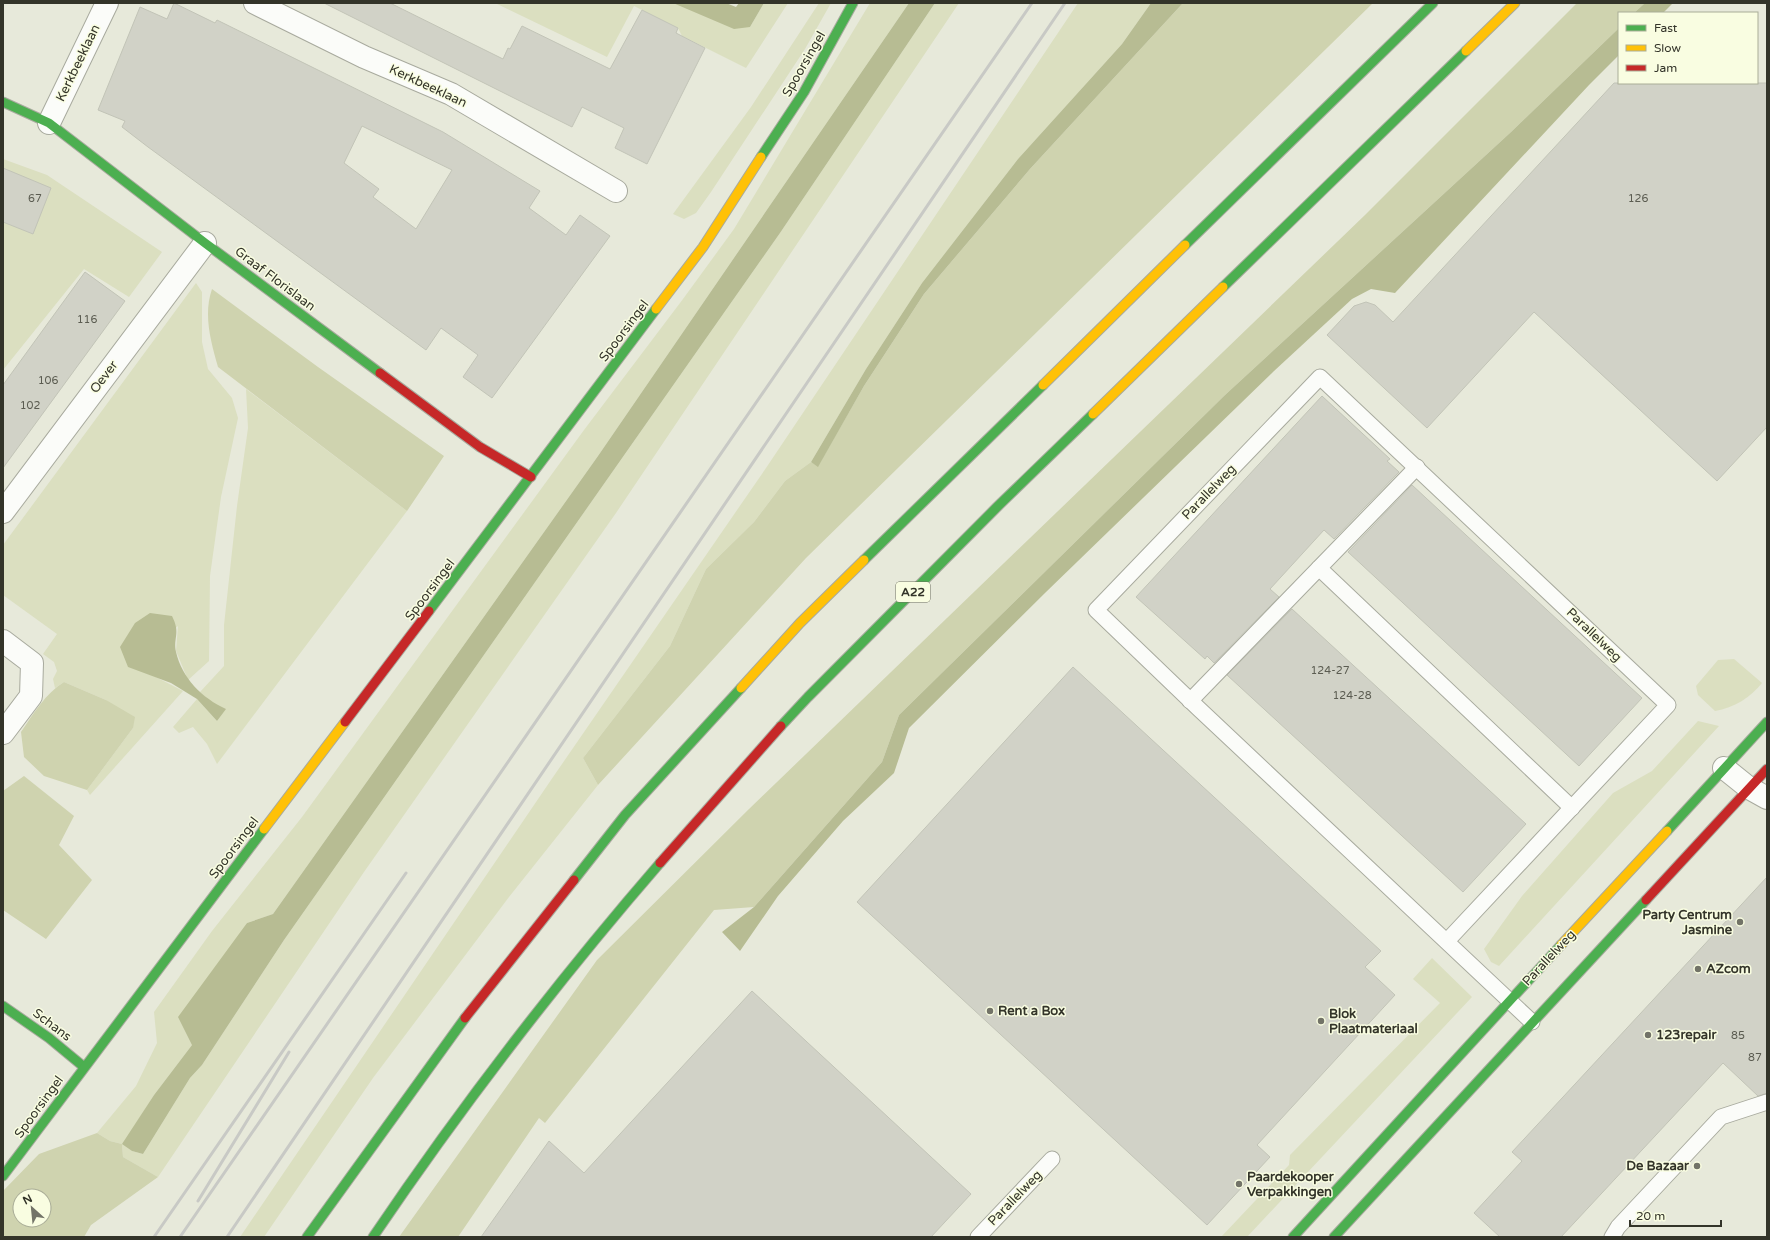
<svg xmlns="http://www.w3.org/2000/svg" width="1770" height="1240" viewBox="0 0 1770 1240" font-family="'Varela Round',sans-serif">
<style>
.green{fill:#dbdfc0}
.forest{fill:#cfd3af;fill-rule:evenodd}
.water{fill:#b7bc93}
.building{fill:#d1d2c7;stroke:#c2c4b7;fill-rule:evenodd}
.lines{fill:none;stroke-linecap:round;stroke-linejoin:round}
.lane-casing{stroke:#a8aa9e;stroke-width:17}
.street-casing{stroke:#a8aa9e;stroke-width:24}
.fast-casing{stroke:#a8aa9e;stroke-width:11}
.slow-casing{stroke:#a8aa9e;stroke-width:11}
.jam-casing{stroke:#a8aa9e;stroke-width:11}
.lane{stroke:#fbfcf9;stroke-width:15}
.street{stroke:#fbfcf9;stroke-width:22}
.fast{stroke:#4caf50;stroke-width:9}
.slow{stroke:#ffc107;stroke-width:9}
.jam{stroke:#c62828;stroke-width:9}
.rail{stroke:#c8c9c5;stroke-width:3}
.poi-dot{fill:#727367;stroke:#f9fde1;stroke-width:1.5}
.labels{text-anchor:middle;dominant-baseline:central;stroke-width:3;stroke-linejoin:round;paint-order:stroke}
.number-label{font-size:11px;fill:#5b5c51}
.shield{fill:#f9fde1;stroke:#6e7060;stroke-width:1}
.shield-label{font-size:12px;font-weight:bold;fill:#333429}
.street-label{font-size:13px;fill:#333429;stroke:#f9fde1}
.poi-label{font-size:13px;font-weight:bold;fill:#333429;stroke:#f9fde1;text-anchor:start}
</style>
<rect width="100%" height="100%" fill="#e7e9da"/>
<!-- green -->
<g class="green">
<path d="M495 3H673L750 27 764 3H788L746 68 682 36 678 28 634 6 607 57Z"/>
<path d="M819 3H831L805 49 711 192 696 213 684 219 673 214 751 107Z"/>
<path d="M870 3H909L598 456 273 914 247 923 192 1045 154 1095 123 1144 132 1151 143 1154 190 1078 202 1065 284 940 780 233 935 3H959L616 513 364 872 158 1177 123 1157 122 1144 110 1141 97 1133 136 1086 157 1043 154 1012 212 931 302 817 584 430 683 299 734 229Z"/>
<path d="M1078 3H1151L1122 44 1018 159 922 283 866 369 811 462 785 481 754 522 706 569 670 646 583 758 598 785 509 897 373 1078 264 1237H240L551 780 766 468Z"/>
<path d="M3 159 47 175 162 252 129 297 84 269 3 370Z"/>
<path d="M196 283 202 292V342L208 369 232 398 238 418 221 497 210 576 209 661 188 680 176 651 178 626 128 666 154 676 183 691 90 795 87 790 133 728 106 700 64 682 55 688 53 679 57 671 54 662 43 654 57 634 3 595V545Z"/>
<path d="M246 389 407 511 217 764 207 744 193 727 179 733 173 727 197 699 217 721 225 709 212 703 200 692 224 666V625L237 506 248 428Z"/>
<path d="M1734 659 1762 683C1751 697 1734 708 1715 711L1698 695 1696 686 1718 660Z"/>
<path d="M1698 721 1719 726 1499 966 1491 962 1484 949 1522 896 1613 793 1652 771Z"/>
<path d="M1432 958 1472 997 1247 1237H1221L1289 1165 1290 1155 1440 1003 1413 979Z"/>
</g>
<!-- forest -->
<g class="forest">
<path d="M1183 3H1373L806 558 598 785 583 758 670 646 706 569 754 522 785 481 811 462 818 466 864 386 924 294 1030 169Z"/>
<path d="M1577 3H1645L1634 13H1619V28L1511 132 1225 395 899 715 882 762 754 907 714 910 545 1123 539 1118 458 1237H399L597 960 749 809 1365 215Z"/>
<path d="M212 289 318 367 444 456 407 511 218 367C211 342 203 315 212 289Z"/>
<path d="M64 682 106 700 135 717 133 728 87 790 44 776 24 757 21 732C34 713 45 694 64 682Z"/>
<path d="M24 776 74 816 59 845 92 880 46 939 3 910V791Z"/>
<path d="M97 1133 110 1141 122 1144 123 1157 158 1177 91 1225 84 1237H3V1191L39 1154ZM20 1196H44V1220H20Z"/>
</g>
<!-- water -->
<g class="water">
<path d="M673 3H726L736 7 739 3H764L750 27 734 29Z"/>
<path d="M909 3H935L780 233 284 940 202 1065 190 1078 143 1154 132 1151 122 1144 154 1095 192 1045 178 1017 247 923 273 914 598 456Z"/>
<path d="M1151 3H1183L1030 169 924 294 864 386 818 467 811 462 866 369 922 283 1018 159 1122 44Z"/>
<path d="M1645 3H1673L1663 13H1634Z"/>
<path d="M1619 28V55L1589 85 1395 293 1371 289 1352 299 1274 371 1045 593 909 728 894 773 843 821 778 896 740 951 722 932 754 907 882 762 899 715 1225 395 1511 132Z"/>
<path d="M150 613 172 616C181 634 173 637 176 652 182 678 202 698 226 709L217 721 197 699 171 683 128 667 120 647 135 623Z"/>
</g>
<!-- building -->
<g class="building">
<path d="M174 3 215 23 217 20 443 132 540 191 529 208 566 235 580 215 610 236 492 398 463 377 478 355 441 328 426 350 148 147 122 127 125 121 98 110 140 7 167 19ZM362 126 452 170 416 229 373 197 379 189 344 163Z"/>
<path d="M324 3H390L503 59 508 48 510 49 522 26 610 69 642 10 678 28 676 33 705 48 647 164 615 148 624 128 582 107 572 127Z"/>
<path d="M1614 83H1767V427L1717 481 1534 312 1427 428 1327 335 1354 306 1366 302 1375 305 1393 322Z"/>
<path d="M3 168 51 188 33 234 3 222Z"/>
<path d="M85 272 125 301 3 468V385Z"/>
<path d="M1322 396 1390 459 1387 461 1399 472 1334 539 1324 530 1270 589 1279 597 1214 663 1207 656 1205 659 1136 597Z"/>
<path d="M1412 485 1642 698 1579 766 1348 552Z"/>
<path d="M1292 609 1526 824 1463 892 1227 675Z"/>
<path d="M1073 667 1381 951 1365 967 1395 995 1257 1145 1270 1157 1207 1225 857 902Z"/>
<path d="M1767 877V1093L1758 1096 1723 1063 1561 1237H1500L1474 1213 1522 1161 1512 1152Z"/>
<path d="M752 991 971 1194 931 1237H481L549 1141 584 1173Z"/>
</g>
<g class="lines">
<!-- lane casing -->
<g class="lane-casing">
<g id="lane">
<path d="M1319 568 1572 808"/>
<path d="M1190 701 1417 467"/>
<path d="M1447 941 1668 705 1320 377 1096 610 1198 708 1532 1022"/>
<path d="M978 1237 1052 1159"/>
<path d="M1612 1237 1618 1227 1721 1117 1767 1102"/>
</g>
</g>
<!-- street casing -->
<g class="street-casing">
<g id="street">
<path d="M255 3 364 57 451 94 616 191"/>
<path d="M49 123 107 3"/>
<path d="M3 512 205 243"/>
<path d="M3 641 32 663 31 696 3 733"/>
<path d="M1724 768 1749 788 1767 798"/>
</g>
</g>
<!-- fast casing -->
<g class="fast-casing">
<g id="fast">
<path d="M3 102 49 123 205 243 380 373"/>
<path d="M761 157 804 92 853 3"/>
<path d="M1185 245 1433 3"/>
<path d="M1223 287 1466 51"/>
<path d="M864 560 1043 385"/>
<path d="M429 611 656 309"/>
<path d="M781 726 808 697 997 507 1093 414"/>
<path d="M1667 831 1767 722"/>
<path d="M574 880 625 815 741 688"/>
<path d="M3 1006 49 1038 84 1067"/>
<path d="M3 1176 264 829"/>
<path d="M307 1237 465 1018"/>
<path d="M373 1237C461 1107 557 982 660 863"/>
<path d="M1293 1237 1561 945"/>
<path d="M1334 1237 1646 900"/>
</g>
</g>
<!-- slow casing -->
<g class="slow-casing">
<g id="slow">
<path d="M1466 51 1515 3"/>
<path d="M656 309 703 247 761 157"/>
<path d="M1043 385 1185 245"/>
<path d="M1093 414 1223 287"/>
<path d="M741 688 800 623 864 560"/>
<path d="M264 829 345 722"/>
<path d="M1561 945 1667 831"/>
</g>
</g>
<!-- jam casing -->
<g class="jam-casing">
<g id="jam">
<path d="M380 373 480 447 531 477"/>
<path d="M345 722 429 611"/>
<path d="M660 863 781 726"/>
<path d="M1646 900 1767 769"/>
<path d="M465 1018 574 880"/>
</g>
</g>
<!-- lane -->
<use href="#lane" class="lane"/>
<!-- street -->
<use href="#street" class="street"/>
<!-- fast -->
<use href="#fast" class="fast"/>
<!-- slow -->
<use href="#slow" class="slow"/>
<!-- jam -->
<use href="#jam" class="jam"/>
<!-- rail -->
<g class="rail">
<path d="M198 1201 289 1052"/>
<path d="M154 1237 406 873"/>
<path d="M180 1237 1032 3"/>
<path d="M227 1237 1065 3"/>
</g>
</g>
<!-- markers -->
<g class="poi-dot">
<circle cx="1740" cy="922" r="4"/>
<circle cx="1698" cy="969" r="4"/>
<circle cx="990" cy="1011" r="4"/>
<circle cx="1321" cy="1021" r="4"/>
<circle cx="1648" cy="1035" r="4"/>
<circle cx="1697" cy="1166" r="4"/>
<circle cx="1239" cy="1184" r="4"/>
</g>
<g class="labels">
<!-- number labels -->
<g class="number-label">
<text x="35" y="198">67</text>
<text x="1638" y="198">126</text>
<text x="87" y="319">116</text>
<text x="48" y="380">106</text>
<text x="30" y="405">102</text>
<text x="1330" y="670">124-27</text>
<text x="1352" y="695">124-28</text>
<text x="1738" y="1035">85</text>
<text x="1755" y="1057">87</text>
</g>
<!-- shield labels -->
<rect class="shield" x="896" y="582" width="34" height="20" rx="3"/>
<g class="shield-label">
<text x="913" y="592">A22</text>
</g>
<!-- street labels -->
<g class="street-label">
<text transform="translate(78 63) rotate(-64)">Kerkbeeklaan</text>
<text transform="translate(804 64) rotate(-60)">Spoorsingel</text>
<text transform="translate(428 86) rotate(25)">Kerkbeeklaan</text>
<text transform="translate(275 279) rotate(37)">Graaf Florislaan</text>
<text transform="translate(624 331) rotate(-53)">Spoorsingel</text>
<text transform="translate(104 377) rotate(-53)">Oever</text>
<text transform="translate(1209 492) rotate(-46)">Parallelweg</text>
<text transform="translate(430 590) rotate(-53)">Spoorsingel</text>
<text transform="translate(1594 635) rotate(44)">Parallelweg</text>
<text transform="translate(234 848) rotate(-53)">Spoorsingel</text>
<text transform="translate(1549 958) rotate(-47)">Parallelweg</text>
<text transform="translate(52 1025) rotate(37)">Schans</text>
<text transform="translate(39 1107) rotate(-54)">Spoorsingel</text>
<text transform="translate(1015 1198) rotate(-46)">Parallelweg</text>
</g>
<!-- poi labels -->
<g class="poi-label">
<text x="1732" y="915" text-anchor="end">Party Centrum<tspan x="1732" dy="15">Jasmine</tspan></text>
<text x="1706" y="969">AZcom</text>
<text x="998" y="1011">Rent a Box</text>
<text x="1329" y="1014">Blok<tspan x="1329" dy="15">Plaatmateriaal</tspan></text>
<text x="1656" y="1035">123repair</text>
<text x="1689" y="1166" text-anchor="end">De Bazaar</text>
<text x="1247" y="1177">Paardekooper<tspan x="1247" dy="15">Verpakkingen</tspan></text>
</g>
</g>
<!-- border -->
<rect width="1770" height="1240" fill="none" stroke="#333429" stroke-width="8"/>
<!-- legend -->
<rect x="1618" y="12" width="140" height="72" fill="#f9fde1" stroke="#aaad97"/>
<rect x="1626" y="25" width="20" height="6" fill="#4caf50" stroke="#aaad97"/>
<text x="1654" y="32" font-size="12" fill="#333429">Fast</text>
<rect x="1626" y="45" width="20" height="6" fill="#ffc107" stroke="#aaad97"/>
<text x="1654" y="52" font-size="12" fill="#333429">Slow</text>
<rect x="1626" y="65" width="20" height="6" fill="#c62828" stroke="#aaad97"/>
<text x="1654" y="72" font-size="12" fill="#333429">Jam</text>
<!-- north arrow -->
<g transform="translate(32 1208) rotate(333)"><circle r="19" fill="#f9fde1" stroke="#aaad97"/>
<path d="M0-3L7 15L0 10L-7 15Z" fill="#727367"/>
<text y="-6" font-size="11" font-weight="bold" text-anchor="middle" fill="#333429">N</text>
</g>
<!-- scale -->
<path d="M1630 1220v6h91v-6" fill="none" stroke="#333429" stroke-width="2"/>
<text x="1636" y="1220" font-size="12" fill="#333429" stroke="#f9fde1" stroke-width="3" paint-order="stroke">20 m</text>
</svg>
